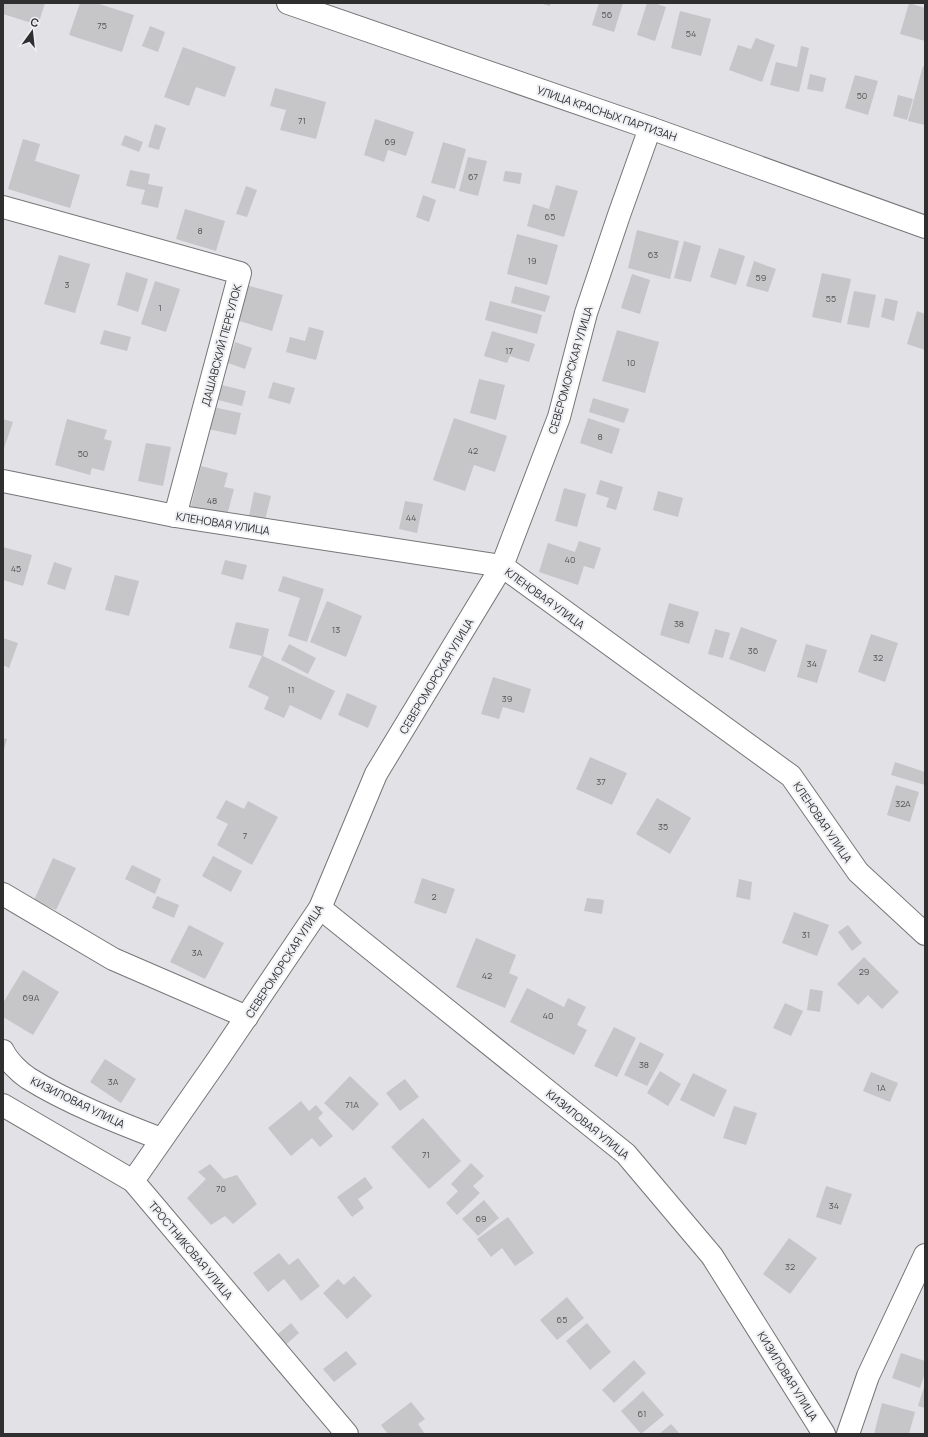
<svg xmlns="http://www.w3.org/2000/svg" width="928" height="1437" viewBox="0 0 928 1437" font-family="Manrope,sans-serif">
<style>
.building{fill:#c6c6c9}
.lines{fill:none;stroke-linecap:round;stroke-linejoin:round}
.street-casing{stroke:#767679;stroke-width:24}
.street{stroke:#fff;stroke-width:22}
.labels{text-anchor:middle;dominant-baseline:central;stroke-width:4;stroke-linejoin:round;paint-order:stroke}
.number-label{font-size:9px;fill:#555556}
.street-label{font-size:11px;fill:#2f2f30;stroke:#eff0f3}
</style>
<rect width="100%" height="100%" fill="#e2e2e6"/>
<!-- building -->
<g class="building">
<path d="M3 3H45L38 25 3 14Z"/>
<path d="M80 3H96L134 15 122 52 69 35Z"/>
<path d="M539 3H551L550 6Z"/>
<path d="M599 3H623L614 32 592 25Z"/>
<path d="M647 3H654L666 7 655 41 637 35Z"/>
<path d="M909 3 925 8V41L900 34Z"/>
<path d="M680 11 711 19 701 56 671 48Z"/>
<path d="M150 26 165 32 158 52 142 46Z"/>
<path d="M756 38 775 45 762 82 729 70 738 45 751 49Z"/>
<path d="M801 46 809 48 799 92 770 85 776 62 797 67Z"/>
<path d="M183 47 236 67 225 97 196 87 189 106 164 97Z"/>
<path d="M923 66 925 67V125L908 121Z"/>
<path d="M810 74 826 78 823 92 807 89Z"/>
<path d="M855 75 878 81 868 115 845 108Z"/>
<path d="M275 88 326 102 316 139 280 130 286 110 270 106Z"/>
<path d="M898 95 913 99 907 120 893 116Z"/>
<path d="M375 119 414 132 406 156 388 150 384 162 364 155Z"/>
<path d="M155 124 166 128 159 150 148 147Z"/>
<path d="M125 135 143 142 139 152 121 145Z"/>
<path d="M23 139 40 144 35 161 80 175 70 208 8 189Z"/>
<path d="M443 142 466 149 455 189 431 183Z"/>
<path d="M468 157 487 161 478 196 459 191Z"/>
<path d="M130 170 150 174 148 184 163 187 158 208 141 204 145 190 126 186Z"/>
<path d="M505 171 522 173 520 184 503 181Z"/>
<path d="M556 185 578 191 564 237 527 226 533 204 549 209Z"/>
<path d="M246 186 257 190 247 217 236 214Z"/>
<path d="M423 195 436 200 429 222 416 217Z"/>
<path d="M185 209 225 221 216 251 176 239Z"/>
<path d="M637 230 679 241 670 279 628 268Z"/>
<path d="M517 234 558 245 547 285 507 274Z"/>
<path d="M684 241 701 246 691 282 674 278Z"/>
<path d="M719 248 745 256 736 285 710 277Z"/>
<path d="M59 255 90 264 75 313 44 304Z"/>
<path d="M754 261 776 269 768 292 746 286Z"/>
<path d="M126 272 148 279 138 312 117 305Z"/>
<path d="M822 273 851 279 841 323 812 317Z"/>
<path d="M632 274 650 280 640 314 621 308Z"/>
<path d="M155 281 180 289 166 332 141 324Z"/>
<path d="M246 285 283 295 272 331 236 320Z"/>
<path d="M515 286 550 296 545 312 511 303Z"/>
<path d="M854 291 876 295 869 328 847 324Z"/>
<path d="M885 298 898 301 894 321 881 317Z"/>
<path d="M490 301 542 315 537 334 485 320Z"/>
<path d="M917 311 925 314V350L907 344Z"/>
<path d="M309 327 324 331 316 360 286 352 290 337 305 341Z"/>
<path d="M104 330 131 337 127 351 100 344Z"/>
<path d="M617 330 659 342 645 393 602 381Z"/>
<path d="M492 331 535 344 529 362 510 356 507 363 484 356Z"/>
<path d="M235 342 252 348 245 369 228 363Z"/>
<path d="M479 379 505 385 496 420 470 413Z"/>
<path d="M273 382 295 388 290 404 268 398Z"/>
<path d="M222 385 246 391 242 406 218 400Z"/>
<path d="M593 398 629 409 624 423 589 412Z"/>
<path d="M213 407 241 413 236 435 208 429Z"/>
<path d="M454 418 507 436 495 472 474 465 465 491 433 480Z"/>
<path d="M588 418 620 429 612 454 580 443Z"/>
<path d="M3 419 13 422 3 451Z"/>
<path d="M67 419 107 430 104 439 112 441 104 471 92 468 90 475 55 465Z"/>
<path d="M146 443 171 447 163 486 138 481Z"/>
<path d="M201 466 228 473 224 487 234 489 226 519 190 510Z"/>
<path d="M600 480 623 487 616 510 606 507 609 498 596 494Z"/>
<path d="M564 488 586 494 577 527 555 521Z"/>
<path d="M658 491 683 498 678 517 653 510Z"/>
<path d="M254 492 271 496 265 520 249 516Z"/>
<path d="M405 501 423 504 417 533 399 529Z"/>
<path d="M579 541 601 548 594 569 584 566 578 585 539 572 548 543 575 552Z"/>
<path d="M3 547 32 555 23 586 3 580Z"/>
<path d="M225 560 247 565 243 580 221 574Z"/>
<path d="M54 562 72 568 65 590 47 584Z"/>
<path d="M115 575 139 581 129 616 105 610Z"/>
<path d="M283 576 324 589 307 642 288 636 300 598 278 591Z"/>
<path d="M327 601 362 616 346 657 310 642Z"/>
<path d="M669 603 699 612 689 644 660 635Z"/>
<path d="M236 622 269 629 263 656 335 691 321 720 290 705 284 718 264 709 269 697 248 687 262 656 229 648Z"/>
<path d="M741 627 777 640 765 672 729 659Z"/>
<path d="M715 629 730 633 723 658 708 654Z"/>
<path d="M871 634 898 643 885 682 858 672Z"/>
<path d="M3 638 18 643 9 668 3 665Z"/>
<path d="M289 644 316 658 308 674 281 660Z"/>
<path d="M806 644 827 650 817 683 797 677Z"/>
<path d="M493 677 531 689 524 713 503 707 499 719 481 714Z"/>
<path d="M347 693 377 706 368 728 338 715Z"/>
<path d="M3 738 7 739 3 753Z"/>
<path d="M590 757 627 773 612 805 576 789Z"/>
<path d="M895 762 925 772V785L891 775Z"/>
<path d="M896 785 919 792 910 822 887 815Z"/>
<path d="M657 798 691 818 670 854 636 834Z"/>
<path d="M226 800 244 809 248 801 278 817 252 865 217 845 228 824 216 818Z"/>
<path d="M213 856 242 871 231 892 202 876Z"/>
<path d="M53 858 76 868 56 910 34 900Z"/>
<path d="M132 865 161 879 155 894 125 879Z"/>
<path d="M422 878 455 889 446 914 414 903Z"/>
<path d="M739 879 752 882 750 900 736 897Z"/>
<path d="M157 896 179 905 174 918 152 908Z"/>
<path d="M587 898 604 900 602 914 584 911Z"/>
<path d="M794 912 829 925 817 956 782 943Z"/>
<path d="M189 925 224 943 205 979 170 962Z"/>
<path d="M848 925 862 943 852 951 838 932Z"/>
<path d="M476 938 516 955 509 973 518 977 505 1008 456 987Z"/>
<path d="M864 957 899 992 882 1009 868 995 858 1005 837 984Z"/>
<path d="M23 970 59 992 33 1035 3 1017V1003Z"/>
<path d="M527 988 564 1007 568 998 586 1007 577 1025 587 1030 574 1055 510 1022Z"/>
<path d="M810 989 823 991 820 1012 807 1010Z"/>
<path d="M785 1003 803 1011 791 1036 773 1028Z"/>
<path d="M614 1027 636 1038 617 1077 594 1066Z"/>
<path d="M640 1042 664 1054 647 1086 624 1075Z"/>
<path d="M105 1059 136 1079 121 1103 90 1082Z"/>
<path d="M660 1071 681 1084 668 1106 647 1093Z"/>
<path d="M871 1072 898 1083 890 1102 863 1091Z"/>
<path d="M693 1073 727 1090 714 1117 680 1100Z"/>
<path d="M350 1076 379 1104 353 1131 324 1103Z"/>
<path d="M405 1079 419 1097 400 1111 386 1093Z"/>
<path d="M301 1101 309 1111 316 1105 323 1113 318 1118 333 1136 320 1147 312 1138 291 1156 268 1128Z"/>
<path d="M734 1106 757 1113 746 1145 723 1138Z"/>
<path d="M423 1118 461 1161 429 1189 391 1147Z"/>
<path d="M471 1163 484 1176 473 1186 480 1193 457 1215 446 1203 458 1191 451 1184Z"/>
<path d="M210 1164 224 1179 237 1175 257 1204 233 1224 225 1216 211 1225 187 1198 206 1179 198 1172Z"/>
<path d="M365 1177 373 1188 358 1199 364 1208 352 1217 337 1197Z"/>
<path d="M826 1186 852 1194 841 1225 816 1217Z"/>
<path d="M484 1200 499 1218 478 1236 462 1219Z"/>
<path d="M508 1217 534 1253 515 1266 502 1248 491 1257 477 1239Z"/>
<path d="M789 1238 817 1258 790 1294 763 1274Z"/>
<path d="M279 1253 289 1265 298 1258 320 1286 301 1301 284 1279 268 1292 253 1273Z"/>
<path d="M354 1276 372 1296 347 1319 323 1293 338 1279 344 1285Z"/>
<path d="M567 1297 584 1318 557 1340 540 1320Z"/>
<path d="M291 1323 299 1333 281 1349 272 1339Z"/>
<path d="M587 1323 611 1352 590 1370 566 1341Z"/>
<path d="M346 1351 357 1364 334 1382 323 1369Z"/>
<path d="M901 1353 925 1361V1373L920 1388 892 1378Z"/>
<path d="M634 1360 646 1373 614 1403 602 1390Z"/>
<path d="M925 1384V1408L918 1406Z"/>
<path d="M643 1391 664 1415 641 1434 621 1411Z"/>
<path d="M411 1402 425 1419 418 1424 425 1434H388L381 1425Z"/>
<path d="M882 1403 915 1412 909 1434H874Z"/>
<path d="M671 1424 680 1434H659Z"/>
</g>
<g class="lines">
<!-- street casing -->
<g class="street-casing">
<g id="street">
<path d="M288 3 650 128 925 227"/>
<path d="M3 207 240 273 175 516"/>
<path d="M3 481 175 516 502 566 791 776 858 872 925 934"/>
<path d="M3 894 113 959 247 1017"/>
<path d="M320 908 626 1154 712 1256 824 1434"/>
<path d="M3 1051C8 1061 19 1072 28 1078 68 1103 117 1122 161 1139"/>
<path d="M3 1105 133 1181 347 1434"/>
<path d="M133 1181 216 1062 320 908 376 774 502 566 559 417 586 313 619 215 650 128"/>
<path d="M848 1434 868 1376 925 1255"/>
</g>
</g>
<!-- street -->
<use href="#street" class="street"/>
</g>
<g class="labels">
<!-- number labels -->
<g class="number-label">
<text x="607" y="14">56</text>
<text x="102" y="25">75</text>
<text x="691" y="33">54</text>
<text x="862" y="95">50</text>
<text x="302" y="120">71</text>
<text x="390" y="141">69</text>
<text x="473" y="176">67</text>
<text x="550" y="216">65</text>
<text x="200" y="230">8</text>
<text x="653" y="254">63</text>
<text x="532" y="260">19</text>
<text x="761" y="277">59</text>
<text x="67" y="284">3</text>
<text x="831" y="298">55</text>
<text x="160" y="307">1</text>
<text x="509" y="350">17</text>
<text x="631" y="362">10</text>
<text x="600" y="436">8</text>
<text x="473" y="450">42</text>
<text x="83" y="453">50</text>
<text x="212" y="500">48</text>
<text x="411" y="517">44</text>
<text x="570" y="559">40</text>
<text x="16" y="568">45</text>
<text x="679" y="623">38</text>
<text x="336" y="629">13</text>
<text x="753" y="650">36</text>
<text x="878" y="657">32</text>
<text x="812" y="663">34</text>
<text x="291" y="689">11</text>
<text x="507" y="698">39</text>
<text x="601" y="781">37</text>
<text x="903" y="803">32А</text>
<text x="663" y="826">35</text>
<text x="245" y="835">7</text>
<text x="434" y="896">2</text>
<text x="806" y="934">31</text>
<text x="197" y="952">3А</text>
<text x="864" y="971">29</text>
<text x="487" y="975">42</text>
<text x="31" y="997">69А</text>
<text x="548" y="1015">40</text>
<text x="644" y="1064">38</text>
<text x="113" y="1081">3А</text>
<text x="881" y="1087">1А</text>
<text x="352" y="1104">71А</text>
<text x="426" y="1154">71</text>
<text x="221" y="1188">70</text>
<text x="834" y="1205">34</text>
<text x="481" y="1218">69</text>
<text x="790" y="1266">32</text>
<text x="562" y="1319">65</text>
<text x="642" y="1413">61</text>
</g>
<!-- street labels -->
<g class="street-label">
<text transform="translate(607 113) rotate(19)">УЛИЦА КРАСНЫХ ПАРТИЗАН</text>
<text transform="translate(221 345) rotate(-75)">ДАШАВСКИЙ ПЕРЕУЛОК</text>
<text transform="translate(570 370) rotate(-74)">СЕВЕРОМОРСКАЯ УЛИЦА</text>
<text transform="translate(223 523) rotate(9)">КЛЕНОВАЯ УЛИЦА</text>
<text transform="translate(545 598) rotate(36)">КЛЕНОВАЯ УЛИЦА</text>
<text transform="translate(436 676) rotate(-59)">СЕВЕРОМОРСКАЯ УЛИЦА</text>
<text transform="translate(823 822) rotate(56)">КЛЕНОВАЯ УЛИЦА</text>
<text transform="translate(284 961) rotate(-57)">СЕВЕРОМОРСКАЯ УЛИЦА</text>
<text transform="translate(78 1102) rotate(26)">КИЗИЛОВАЯ УЛИЦА</text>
<text transform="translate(588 1124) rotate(39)">КИЗИЛОВАЯ УЛИЦА</text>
<text transform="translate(191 1250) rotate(50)">ТРОСТНИКОВАЯ УЛИЦА</text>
<text transform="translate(788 1376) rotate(58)">КИЗИЛОВАЯ УЛИЦА</text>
</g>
</g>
<!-- border -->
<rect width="928" height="1437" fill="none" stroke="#2f2f30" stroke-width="8"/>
<!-- north arrow -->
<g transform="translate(32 32) rotate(15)" stroke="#eff0f3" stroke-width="3" paint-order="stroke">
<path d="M0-3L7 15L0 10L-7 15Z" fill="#2f2f30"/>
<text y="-6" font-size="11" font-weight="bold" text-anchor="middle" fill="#2f2f30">С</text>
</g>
</svg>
